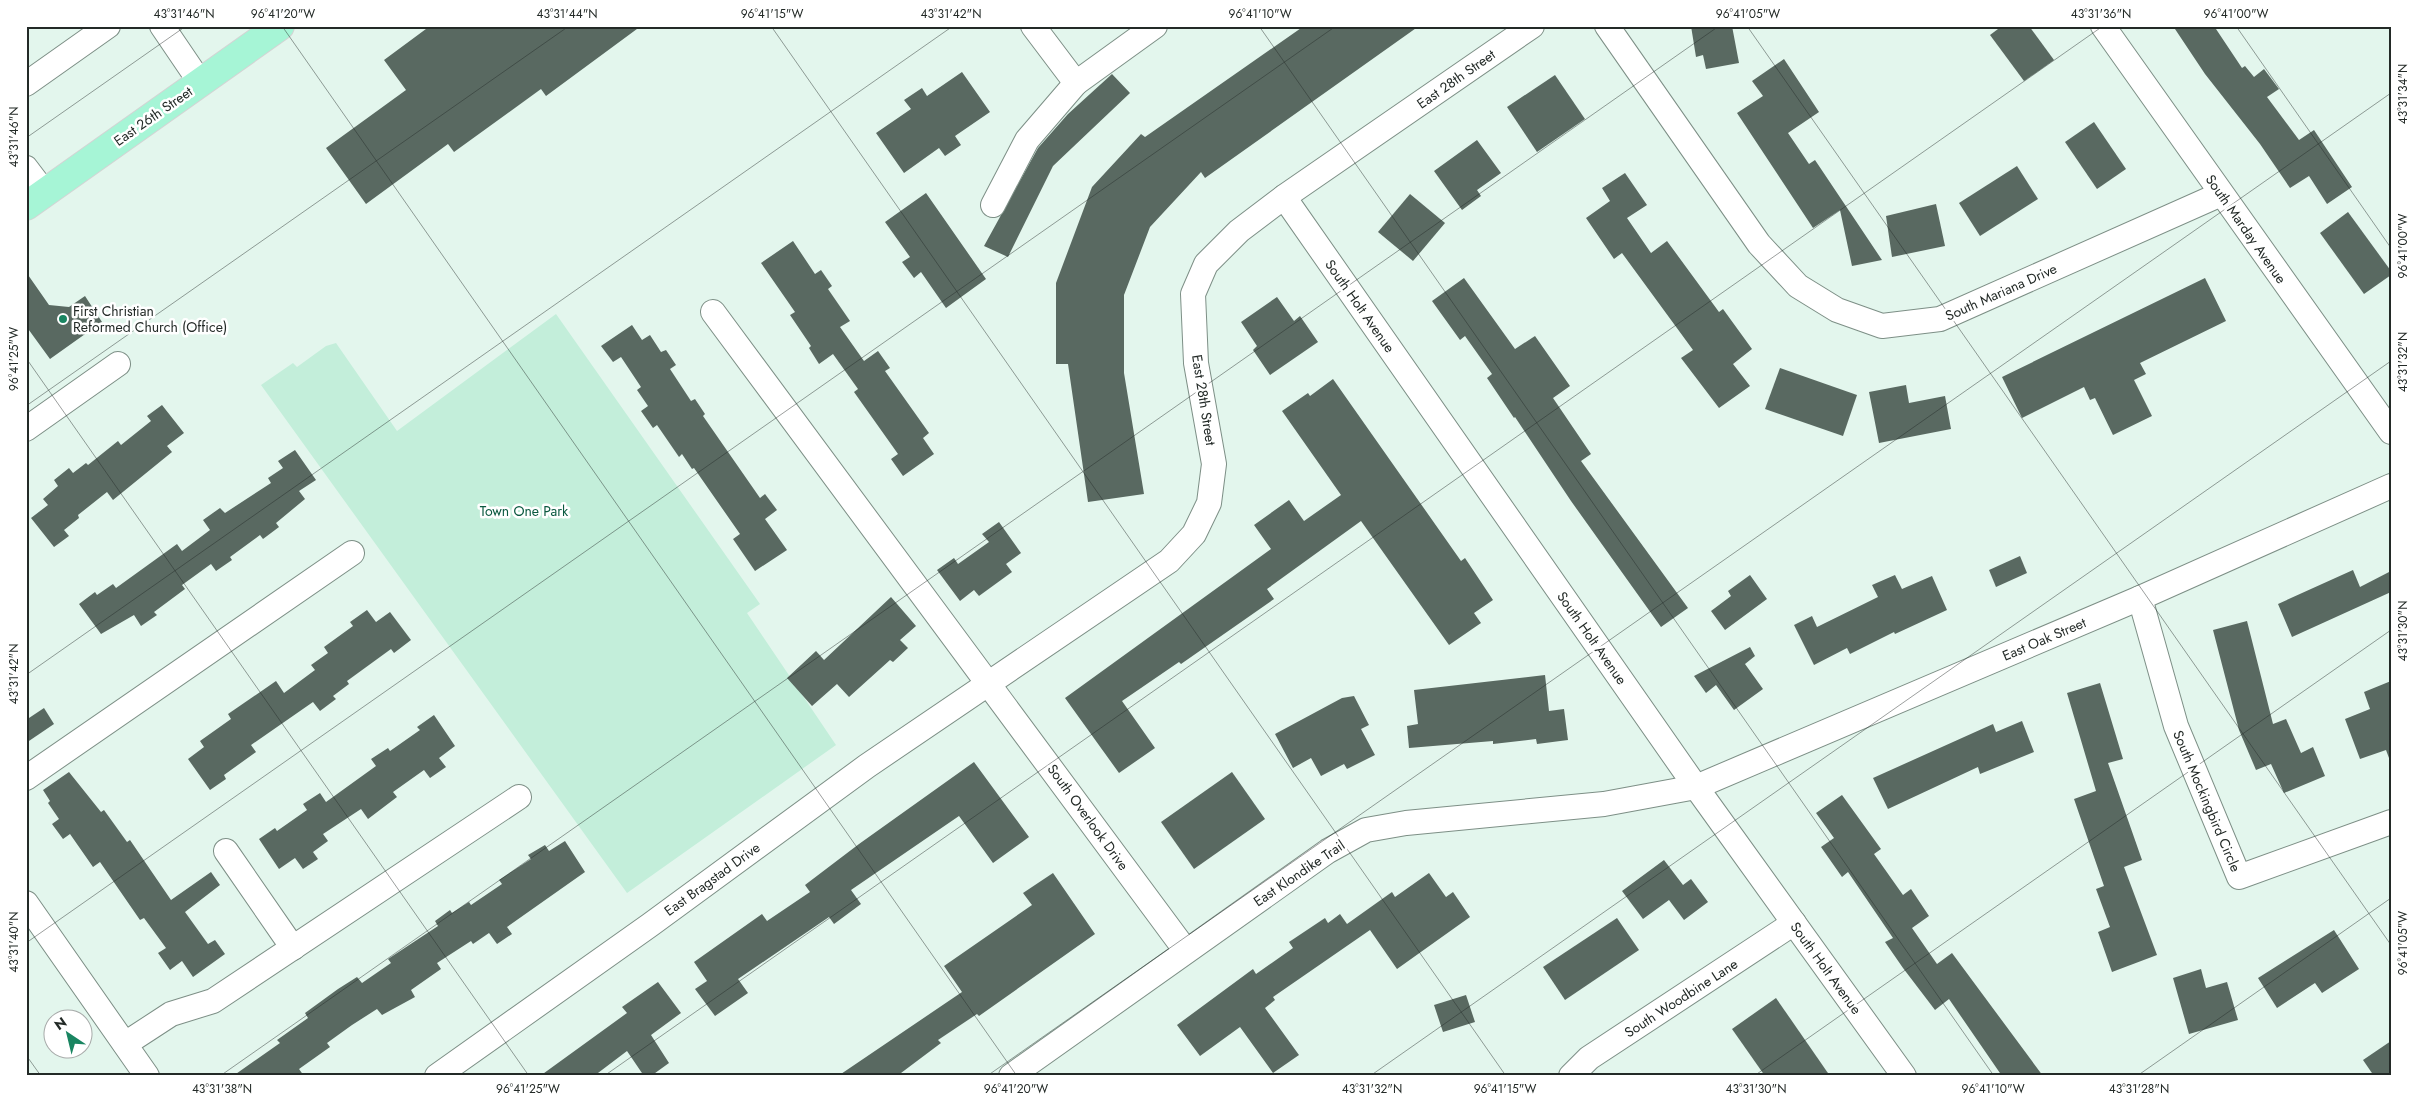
<svg xmlns="http://www.w3.org/2000/svg" width="2417" height="1102" viewBox="0 0 2417 1102" font-family="Jost,sans-serif">
<style>
.green{fill:#c3eeda}
.building{fill:#596961}
.lines{fill:none;stroke-linecap:round;stroke-linejoin:round}
.minor-casing{stroke:#7d8f86;stroke-width:26}
.major-casing{stroke:#d3d4d4;stroke-width:30}
.minor{stroke:#fff;stroke-width:24}
.major{stroke:#a6f5d6;stroke-width:28}
.ticks{fill:none;stroke:#232a27;stroke-width:1;stroke-opacity:0.45}
.poi-dot{fill:#198561;stroke:#fff;stroke-width:2}
.labels{text-anchor:middle;dominant-baseline:central;stroke-width:5;stroke-linejoin:round;paint-order:stroke}
.street-label{font-size:14px;fill:#232a27;stroke:#fff}
.poi-label{font-size:14px;fill:#232a27;stroke:#fff;text-anchor:start}
.park-label{font-size:14px;fill:#0b5940;stroke:#fff}
.neatline{fill:none;stroke:#232a27;stroke-width:2}
.ticks-label{font-size:12px;text-anchor:middle;fill:#232a27}
</style>
<rect width="100%" height="100%" fill="#e3f6ed"/>
<!-- green -->
<path class="green" d="M556 314 760 604 747 613 836 745 627 893 261 385 293 363 297 367 326 346 336 343 397 431Z"/>
<!-- building -->
<g class="building">
<path d="M430 26H641L546 96 541 89 454 152 448 144 366 204 326 148 406 90 384 60Z"/>
<path d="M1304 26H1419L1205 178 1201 172 1150 227 1124 295V373L1144 494 1088 502 1068 364H1056V283L1092 187 1141 134 1145 137Z"/>
<path d="M1691 26H1732L1739 63 1706 69 1703 55 1696 57Z"/>
<path d="M2002 26H2029L2054 60 2024 81 1990 35Z"/>
<path d="M2173 26H2214L2242 68 2245 66 2254 77 2264 69 2279 89 2267 97 2299 140 2314 130 2352 187 2327 204 2309 176 2290 188 2260 144 2205 74Z"/>
<path d="M1784 59 1819 112 1788 133 1809 164 1815 160 1882 260 1852 266 1840 210 1813 228 1737 113 1763 96 1752 81Z"/>
<path d="M962 72 990 112 955 136 961 145 945 156 939 148 904 173 876 133 911 109 904 100 922 88 927 96Z"/>
<path d="M1112 74 1130 93 1053 166 1008 257 984 246 1038 148 1068 114Z"/>
<path d="M1555 75 1585 119 1537 152 1507 107Z"/>
<path d="M2094 122 2126 169 2097 189 2065 142Z"/>
<path d="M1477 140 1501 173 1477 190 1481 196 1462 210 1434 171Z"/>
<path d="M2017 166 2038 199 1980 236 1959 203Z"/>
<path d="M1625 173 1647 205 1627 218 1651 253 1667 241 1719 312 1723 309 1752 349 1733 364 1750 386 1719 408 1681 358 1693 350 1622 253 1614 259 1586 218 1610 201 1602 188Z"/>
<path d="M926 193 986 279 946 308 921 272 914 278 902 262 910 257 885 222Z"/>
<path d="M1410 194 1445 223 1413 261 1378 232Z"/>
<path d="M1936 204 1945 246 1892 257 1886 216Z"/>
<path d="M2348 212 2391 271V275L2364 294 2320 233Z"/>
<path d="M793 241 815 274 821 270 832 286 828 289 850 321 840 327 864 361 878 351 890 368 885 371 929 433 923 438 934 454 903 476 891 459 898 454 854 392 858 389 833 354 819 364 809 348 811 346 790 315 795 312 761 263Z"/>
<path d="M26 272 49 305 69 307 85 296 102 322 50 359 26 326Z"/>
<path d="M1464 278 1515 349 1535 336 1570 386 1553 398 1591 454 1581 461 1688 608 1661 627 1571 501 1515 417 1514 418 1487 378 1492 374 1465 336 1460 340 1432 301Z"/>
<path d="M2205 278 2226 321 2140 363 2146 374 2134 380 2152 416 2113 435 2095 398 2090 400 2084 387 2022 418 2002 377Z"/>
<path d="M1277 297 1294 321 1300 316 1318 342 1270 375 1253 350 1257 346 1241 322Z"/>
<path d="M632 325 642 340 650 335 661 352 666 350 676 365 670 369 691 401 695 399 705 414 703 416 760 498 765 494 777 510 765 519 787 550 755 571 733 539 740 534 694 468 692 469 682 454 679 457 657 425 653 428 641 411 648 406 637 390 641 387 621 357 613 362 601 346Z"/>
<path d="M1780 368 1857 395 1843 436 1765 409Z"/>
<path d="M1333 379 1461 561 1465 558 1493 600 1474 613 1481 623 1449 645 1361 521 1267 589 1274 599 1181 664 1179 662 1122 701 1155 748 1119 773 1065 698 1271 549 1254 525 1289 500 1304 521 1341 495 1282 411 1308 393 1310 396Z"/>
<path d="M1906 385 1909 403 1945 396 1951 429 1879 443 1869 392Z"/>
<path d="M162 405 184 433 167 446 172 452 113 500 107 492 78 515 79 518 64 530 69 536 54 547 31 518 48 505 43 499 58 486 54 480 69 468 73 473 86 463 88 465 118 441 121 445 151 421 147 416Z"/>
<path d="M295 450 316 480 299 491 305 499 276 523 279 527 263 539 260 535 230 557 232 560 216 571 211 564 182 585 185 589 154 612 157 615 141 626 134 615 101 634 79 604 95 592 97 595 113 584 116 588 177 544 182 551 210 530 203 520 220 508 225 513 271 483 268 478 283 468 278 461Z"/>
<path d="M999 522 1021 553 1006 564 1012 572 979 596 974 590 960 601 937 570 954 558 958 564 989 542 982 534Z"/>
<path d="M2020 556 2027 573 1996 587 1989 570Z"/>
<path d="M2353 570 2360 587 2391 571V592L2292 637 2278 604Z"/>
<path d="M1750 575 1767 599 1725 630 1711 611 1731 596 1728 591Z"/>
<path d="M1895 575 1902 589 1932 576 1947 610 1895 634 1894 632 1850 654 1847 648 1814 665 1794 625 1812 616 1817 627 1878 597 1872 585Z"/>
<path d="M891 597 916 626 900 640 908 648 893 662 890 660 849 697 837 684 812 706 787 678 816 651 824 660Z"/>
<path d="M367 610 376 622 390 612 411 640 394 653 391 649 347 681 349 684 333 696 336 699 320 711 313 702 251 745 256 752 224 775 226 779 210 790 188 759 204 747 200 741 231 719 228 714 276 681 284 693 315 670 311 665 328 653 324 647 353 626 350 622Z"/>
<path d="M2247 621 2273 724 2286 719 2301 753 2313 747 2325 776 2284 793 2271 764 2256 770 2239 730 2213 630Z"/>
<path d="M1750 647 1755 656 1745 664 1763 689 1734 710 1716 685 1706 693 1694 676Z"/>
<path d="M1545 675 1549 711 1564 709 1568 740 1537 744 1536 739 1493 744V741L1409 748 1407 726 1418 724 1414 690Z"/>
<path d="M2391 681V757L2389 758 2386 750 2360 759 2345 719 2370 709 2364 692Z"/>
<path d="M2100 683 2123 759 2108 763 2142 860 2124 867 2157 955 2112 972 2098 932 2110 927 2096 889 2104 886 2074 799 2096 791 2067 693Z"/>
<path d="M1354 696 1369 725 1361 729 1375 755 1347 769 1344 764 1321 776 1311 758 1293 768 1275 734 1342 698Z"/>
<path d="M44 708 54 724 26 743V720Z"/>
<path d="M434 715 455 746 439 758 446 767 430 778 424 770 393 792 397 797 368 819 361 809 323 834 328 841 313 852 318 859 303 869 295 858 279 869 259 839 275 828 277 831 307 810 303 804 320 793 326 802 376 766 371 759 388 748 390 751 420 730 417 727Z"/>
<path d="M2022 721 2034 752 1980 774 1978 767 1888 809 1873 778 1993 724 1996 732Z"/>
<path d="M974 762 1029 837 993 863 959 816 851 890 861 904 834 924 829 917 738 979 748 993 715 1016 695 989 707 981 694 962 762 914 767 921 810 892 805 885 859 844Z"/>
<path d="M69 772 101 812 104 810 127 842 130 840 171 900 211 872 220 885 185 912 208 944 215 940 225 954 193 977 182 961 170 970 158 953 166 948 144 918 140 920 100 862 93 867 70 834 63 839 52 824 59 819 48 803 50 801 43 790Z"/>
<path d="M1232 772 1265 819 1194 869 1161 822Z"/>
<path d="M1842 795 1881 849 1874 854 1903 895 1911 889 1929 916 1912 928 1937 964 1952 953 2043 1076H2002L1949 999 1935 1010 1903 968 1885 942 1893 938 1848 872 1842 877 1821 847 1834 838 1816 813Z"/>
<path d="M565 841 585 872 507 927 512 934 497 944 489 933 473 944 471 941 437 963 441 969 411 990 415 997 382 1015 377 1009 352 1025 327 1043 330 1047 299 1069 304 1076H233L280 1043 277 1040 308 1018 305 1013 338 989 357 977 362 983 391 963 388 959 438 926 435 921 450 910 452 913 469 902 471 905 502 884 499 880 531 859 528 855 545 845 549 851Z"/>
<path d="M1664 860 1683 885 1691 879 1708 902 1684 920 1669 900 1643 919 1622 891Z"/>
<path d="M1053 873 1095 934 979 1016 977 1014 938 1040 941 1043 897 1076H838L962 992 944 966 1032 905 1023 893Z"/>
<path d="M1429 873 1446 897 1453 892 1470 917 1397 969 1370 930 1273 997 1275 1000 1265 1008 1299 1055 1273 1073 1240 1027 1200 1056 1177 1025 1253 969 1256 974 1293 948 1289 942 1325 918 1328 923 1340 914 1347 924 1392 892 1395 897Z"/>
<path d="M1617 918 1639 950 1565 1000 1543 967Z"/>
<path d="M2334 930 2359 969 2322 993 2315 983 2277 1008 2258 978Z"/>
<path d="M2201 969 2206 988 2227 982 2238 1020 2189 1034 2173 978Z"/>
<path d="M658 982 681 1013 651 1035 669 1063 651 1076H644L627 1051 594 1076H540L627 1013 622 1007Z"/>
<path d="M1466 995 1475 1022 1443 1032 1434 1005Z"/>
<path d="M1776 998 1830 1076H1765L1732 1029Z"/>
<path d="M2391 1041V1076H2374L2363 1060Z"/>
</g>
<g class="lines">
<!-- minor casing -->
<g class="minor-casing">
<g id="minor">
<path d="M162 26 200 82"/>
<path d="M1033 26 1076 83 1155 26"/>
<path d="M1607 26 1759 244 1798 286 1837 310 1882 326 1940 319 2221 194"/>
<path d="M2103 26 2391 432"/>
<path d="M26 84 108 26"/>
<path d="M26 168 45 193"/>
<path d="M1284 197 1696 787 1904 1076"/>
<path d="M993 205 1027 140 1076 83"/>
<path d="M713 312 1186 951"/>
<path d="M26 429 118 364"/>
<path d="M2140 598 2176 726 2239 877 2391 822"/>
<path d="M26 778 352 553"/>
<path d="M226 851 293 948"/>
<path d="M26 903 147 1076"/>
<path d="M125 1044 171 1014 213 1001 519 797"/>
<path d="M437 1076 650 925 867 766 1169 561 1194 534 1209 503 1214 464 1196 363 1193 294 1206 264 1239 231 1284 197 1532 26"/>
<path d="M1011 1076 1328 851 1366 830 1406 823 1604 804 1696 787 2140 598 2391 486"/>
<path d="M1571 1076 1589 1058 1794 923"/>
</g>
</g>
<!-- major casing -->
<g class="major-casing">
<path id="major" d="M26 206 280 26"/>
</g>
<!-- minor -->
<use href="#minor" class="minor"/>
<!-- major -->
<use href="#major" class="major"/>
</g>
<!-- ticks -->
<path class="ticks" d="M282 26 1017 1076M771 26 1506 1076M1259 26 1994 1076M1747 26 2391 945M2236 26 2391 248M26 138 186 26M26 358 529 1076M26 406 569 26M26 675 953 26M26 943 1336 26M26 1055 41 1076M220 1076 1719 26M604 1076 2103 26M987 1076 2391 93M1370 1076 2391 361M1754 1076 2391 630M2137 1076 2391 898"/>
<!-- markers -->
<circle class="poi-dot" cx="63" cy="319" r="5"/>
<g class="labels">
<!-- street labels -->
<g class="street-label">
<text transform="translate(1456 79) rotate(-35)">East 28th Street</text>
<text transform="translate(153 116) rotate(-35)">East 26th Street</text>
<text transform="translate(2246 229) rotate(55)">South Marday Avenue</text>
<text transform="translate(2001 292) rotate(-24)">South Mariana Drive</text>
<text transform="translate(1360 306) rotate(55)">South Holt Avenue</text>
<text transform="translate(1204 400) rotate(81)">East 28th Street</text>
<text transform="translate(1592 638) rotate(55)">South Holt Avenue</text>
<text transform="translate(2044 639) rotate(-23)">East Oak Street</text>
<text transform="translate(2207 801) rotate(67)">South Mockingbird Circle</text>
<text transform="translate(1088 817) rotate(54)">South Overlook Drive</text>
<text transform="translate(1299 873) rotate(-34)">East Klondike Trail</text>
<text transform="translate(712 879) rotate(-36)">East Bragstad Drive</text>
<text transform="translate(1826 968) rotate(54)">South Holt Avenue</text>
<text transform="translate(1681 998) rotate(-33)">South Woodbine Lane</text>
</g>
<!-- poi labels -->
<g class="poi-label">
<text x="73" y="311">First Christian<tspan x="73" dy="16">Reformed Church (Office)</tspan></text>
</g>
<!-- park labels -->
<g class="park-label">
<text x="524" y="511">Town One Park</text>
</g>
</g>
<!-- border -->
<rect width="2417" height="1102" fill="none" stroke="#ffffff" stroke-width="55"/>
<!-- north arrow -->
<g transform="translate(68 1034) rotate(325)"><circle r="24" fill="#ffffff" stroke="#a7aaa9"/>
<path d="M0-4L9 19L0 12L-9 19Z" fill="#198561"/>
<text y="-8" font-size="14" font-weight="bold" text-anchor="middle" fill="#232a27">N</text>
</g>
<rect x="28" y="28" width="2362" height="1046" class="neatline"/>
<g class="ticks-label">
<text x="184" y="18">43°31'46"N</text>
<text x="283" y="18">96°41'20"W</text>
<text x="567" y="18">43°31'44"N</text>
<text x="772" y="18">96°41'15"W</text>
<text x="951" y="18">43°31'42"N</text>
<text x="1260" y="18">96°41'10"W</text>
<text x="1748" y="18">96°41'05"W</text>
<text x="2101" y="18">43°31'36"N</text>
<text x="2236" y="18">96°41'00"W</text>
<text transform="translate(2403 94) rotate(-90)" y="4">43°31'34"N</text>
<text transform="translate(14 137) rotate(-90)" y="4">43°31'46"N</text>
<text transform="translate(2403 246) rotate(-90)" y="4">96°41'00"W</text>
<text transform="translate(14 359) rotate(-90)" y="4">96°41'25"W</text>
<text transform="translate(2403 362) rotate(-90)" y="4">43°31'32"N</text>
<text transform="translate(2403 631) rotate(-90)" y="4">43°31'30"N</text>
<text transform="translate(14 674) rotate(-90)" y="4">43°31'42"N</text>
<text transform="translate(14 942) rotate(-90)" y="4">43°31'40"N</text>
<text transform="translate(2403 943) rotate(-90)" y="4">96°41'05"W</text>
<text x="222" y="1093">43°31'38"N</text>
<text x="528" y="1093">96°41'25"W</text>
<text x="1016" y="1093">96°41'20"W</text>
<text x="1372" y="1093">43°31'32"N</text>
<text x="1505" y="1093">96°41'15"W</text>
<text x="1756" y="1093">43°31'30"N</text>
<text x="1993" y="1093">96°41'10"W</text>
<text x="2139" y="1093">43°31'28"N</text>
</g>
</svg>
